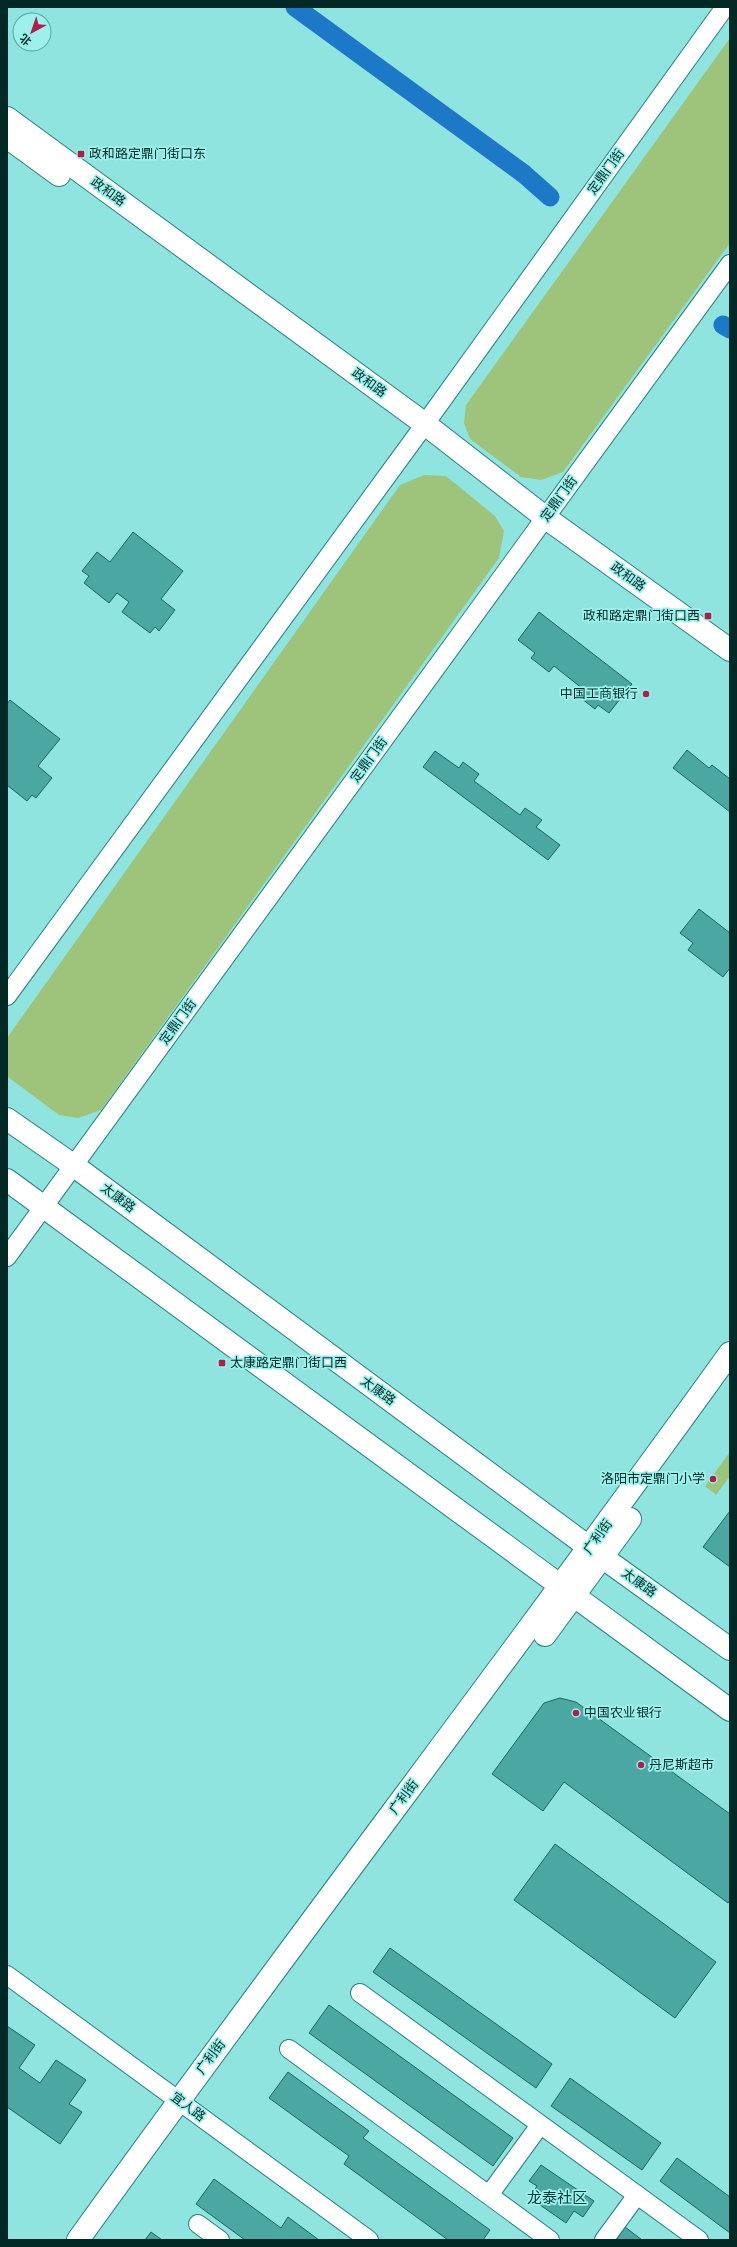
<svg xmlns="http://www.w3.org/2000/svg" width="737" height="2247" viewBox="0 0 737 2247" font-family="'Sofia Sans Condensed','Noto Sans SC',sans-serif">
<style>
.green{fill:#9ec37a}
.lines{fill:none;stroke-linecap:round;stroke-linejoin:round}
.canal{stroke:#1e78c8;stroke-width:19}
.building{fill:#4aa7a2;stroke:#206360}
.street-casing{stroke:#26817d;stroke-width:20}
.secondary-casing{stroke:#26817d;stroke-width:24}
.street{stroke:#fff;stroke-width:18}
.secondary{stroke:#fff;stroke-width:22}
.poi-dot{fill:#af1d49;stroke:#9cf1ec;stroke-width:1.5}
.labels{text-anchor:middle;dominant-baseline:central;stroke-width:3.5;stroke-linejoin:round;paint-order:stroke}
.poi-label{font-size:13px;fill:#032927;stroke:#9cf1ec;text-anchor:start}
.street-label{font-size:13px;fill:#032927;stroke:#9cf1ec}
.quarter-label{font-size:15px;fill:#073937;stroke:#9cf1ec}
</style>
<rect width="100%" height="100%" fill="#8fe4df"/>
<!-- green -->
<g class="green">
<path d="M730 38V243L563 472 541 480 521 477 470 439 464 423 466 405Z"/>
<path d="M424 475 446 476 495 516 504 531 499 558 101 1110 78 1118 59 1115 8 1077 7 1038 400 485Z"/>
<path d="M730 1452V1476L716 1495 705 1486Z"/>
</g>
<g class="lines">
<!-- canal -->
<g class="canal">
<path d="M295 7 524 174 550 197"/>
<path d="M723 325 730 329"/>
</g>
</g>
<!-- building -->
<g class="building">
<path d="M133 532 183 571 161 599 175 610 159 631 155 627 150 633 122 612 129 602 117 593 109 603 84 583 89 576 82 571 97 552 110 562Z"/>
<path d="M539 612 632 684 609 713 598 705 595 709 578 696 583 689 554 666 549 672 531 658 535 653 518 640Z"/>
<path d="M10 700 60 739 38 766 52 778 36 798 32 795 27 801 7 785V704Z"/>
<path d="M687 750 709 768 712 765 730 779V812L673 768Z"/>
<path d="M435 751 459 768 463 762 479 774 474 781 520 815 525 808 542 820 536 827 560 845 548 860 423 767Z"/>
<path d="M699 909 730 933V968L723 977 688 950 693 943 680 933Z"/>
<path d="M730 1511V1567L703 1547Z"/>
<path d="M560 1698 576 1702 730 1814V1900L728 1903 564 1782 543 1811 492 1774 544 1703Z"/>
<path d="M555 1844 716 1962 675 2018 514 1900Z"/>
<path d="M390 1948 552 2064 536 2088 373 1972Z"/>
<path d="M329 2005 513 2138 493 2166 309 2033Z"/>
<path d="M7 2026 35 2045 19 2068 40 2083 56 2060 86 2080 69 2104 82 2112 60 2144 7 2107Z"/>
<path d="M288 2072 369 2131 363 2138 490 2230 483 2240H448L344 2164 349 2156 269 2098Z"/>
<path d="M570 2078 661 2143 642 2170 551 2106Z"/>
<path d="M677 2158 730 2197V2233L660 2181Z"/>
<path d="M541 2165 594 2201 583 2217 574 2211 566 2223 530 2198 537 2186 529 2181Z"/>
<path d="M214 2179 281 2228 288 2217 319 2240H245L196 2204Z"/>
<path d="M625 2227 642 2240H616Z"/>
<path d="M151 2232 162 2240H145Z"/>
</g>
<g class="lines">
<!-- street casing -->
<g class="street-casing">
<g id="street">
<path d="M7 996 417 435 725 7"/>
<path d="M7 1257 730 264"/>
<path d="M7 1975 369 2240"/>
<path d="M360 1993 699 2240"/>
<path d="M289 2049 550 2240"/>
<path d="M489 2195 540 2125"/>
<path d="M198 2224 220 2240"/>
<path d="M604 2240 637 2195"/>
</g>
</g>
<!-- secondary casing -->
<g class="secondary-casing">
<g id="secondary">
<path d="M7 118 425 424 546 518 730 650"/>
<path d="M7 137 59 175"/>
<path d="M7 1119 73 1165 602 1557 730 1649"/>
<path d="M7 1180 730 1710"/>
<path d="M545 1635 630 1519"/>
<path d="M78 2240C292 1942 516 1651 730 1353"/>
</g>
</g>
<!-- street -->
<use href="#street" class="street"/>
<!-- secondary -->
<use href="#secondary" class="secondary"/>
</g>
<!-- markers -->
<g class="poi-dot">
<rect x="77" y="150" width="8" height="8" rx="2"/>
<rect x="704" y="612" width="8" height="8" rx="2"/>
<circle cx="646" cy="694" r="4"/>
<rect x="218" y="1359" width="8" height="8" rx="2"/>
<circle cx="713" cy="1479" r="4"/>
<circle cx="576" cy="1713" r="4"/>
<circle cx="641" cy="1765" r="4"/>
</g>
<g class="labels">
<!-- poi labels -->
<g class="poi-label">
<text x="89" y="154">政和路定鼎门街口东</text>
<text x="700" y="616" text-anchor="end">政和路定鼎门街口西</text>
<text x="638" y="694" text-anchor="end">中国工商银行</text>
<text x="230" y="1363">太康路定鼎门街口西</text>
<text x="705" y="1479" text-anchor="end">洛阳市定鼎门小学</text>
<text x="584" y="1713">中国农业银行</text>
<text x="649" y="1765">丹尼斯超市</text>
</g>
<!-- street labels -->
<g class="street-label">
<text transform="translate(606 172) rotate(-54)">定鼎门街</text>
<text transform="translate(108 192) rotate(36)">政和路</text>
<text transform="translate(369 383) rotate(36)">政和路</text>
<text transform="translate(559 499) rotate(-54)">定鼎门街</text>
<text transform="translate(628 577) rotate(36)">政和路</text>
<text transform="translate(369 760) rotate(-54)">定鼎门街</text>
<text transform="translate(178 1022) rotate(-54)">定鼎门街</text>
<text transform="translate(118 1198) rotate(37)">太康路</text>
<text transform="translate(378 1391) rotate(36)">太康路</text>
<text transform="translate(598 1537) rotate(-54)">广利街</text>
<text transform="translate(639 1583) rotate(36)">太康路</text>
<text transform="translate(404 1797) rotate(-53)">广利街</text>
<text transform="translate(211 2057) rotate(-53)">广利街</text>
<text transform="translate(188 2107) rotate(37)">宜人路</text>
</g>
<!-- quarter labels -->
<g class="quarter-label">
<text x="557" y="2198">龙泰社区</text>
</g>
</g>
<!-- border -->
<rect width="737" height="2247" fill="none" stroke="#032927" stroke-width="16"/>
<!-- north arrow -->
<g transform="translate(32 32) rotate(220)"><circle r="19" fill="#9cf1ec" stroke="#5fa19d"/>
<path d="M0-3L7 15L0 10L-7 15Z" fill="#af1d49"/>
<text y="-6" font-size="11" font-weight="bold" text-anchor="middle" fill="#032927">北</text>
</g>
</svg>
